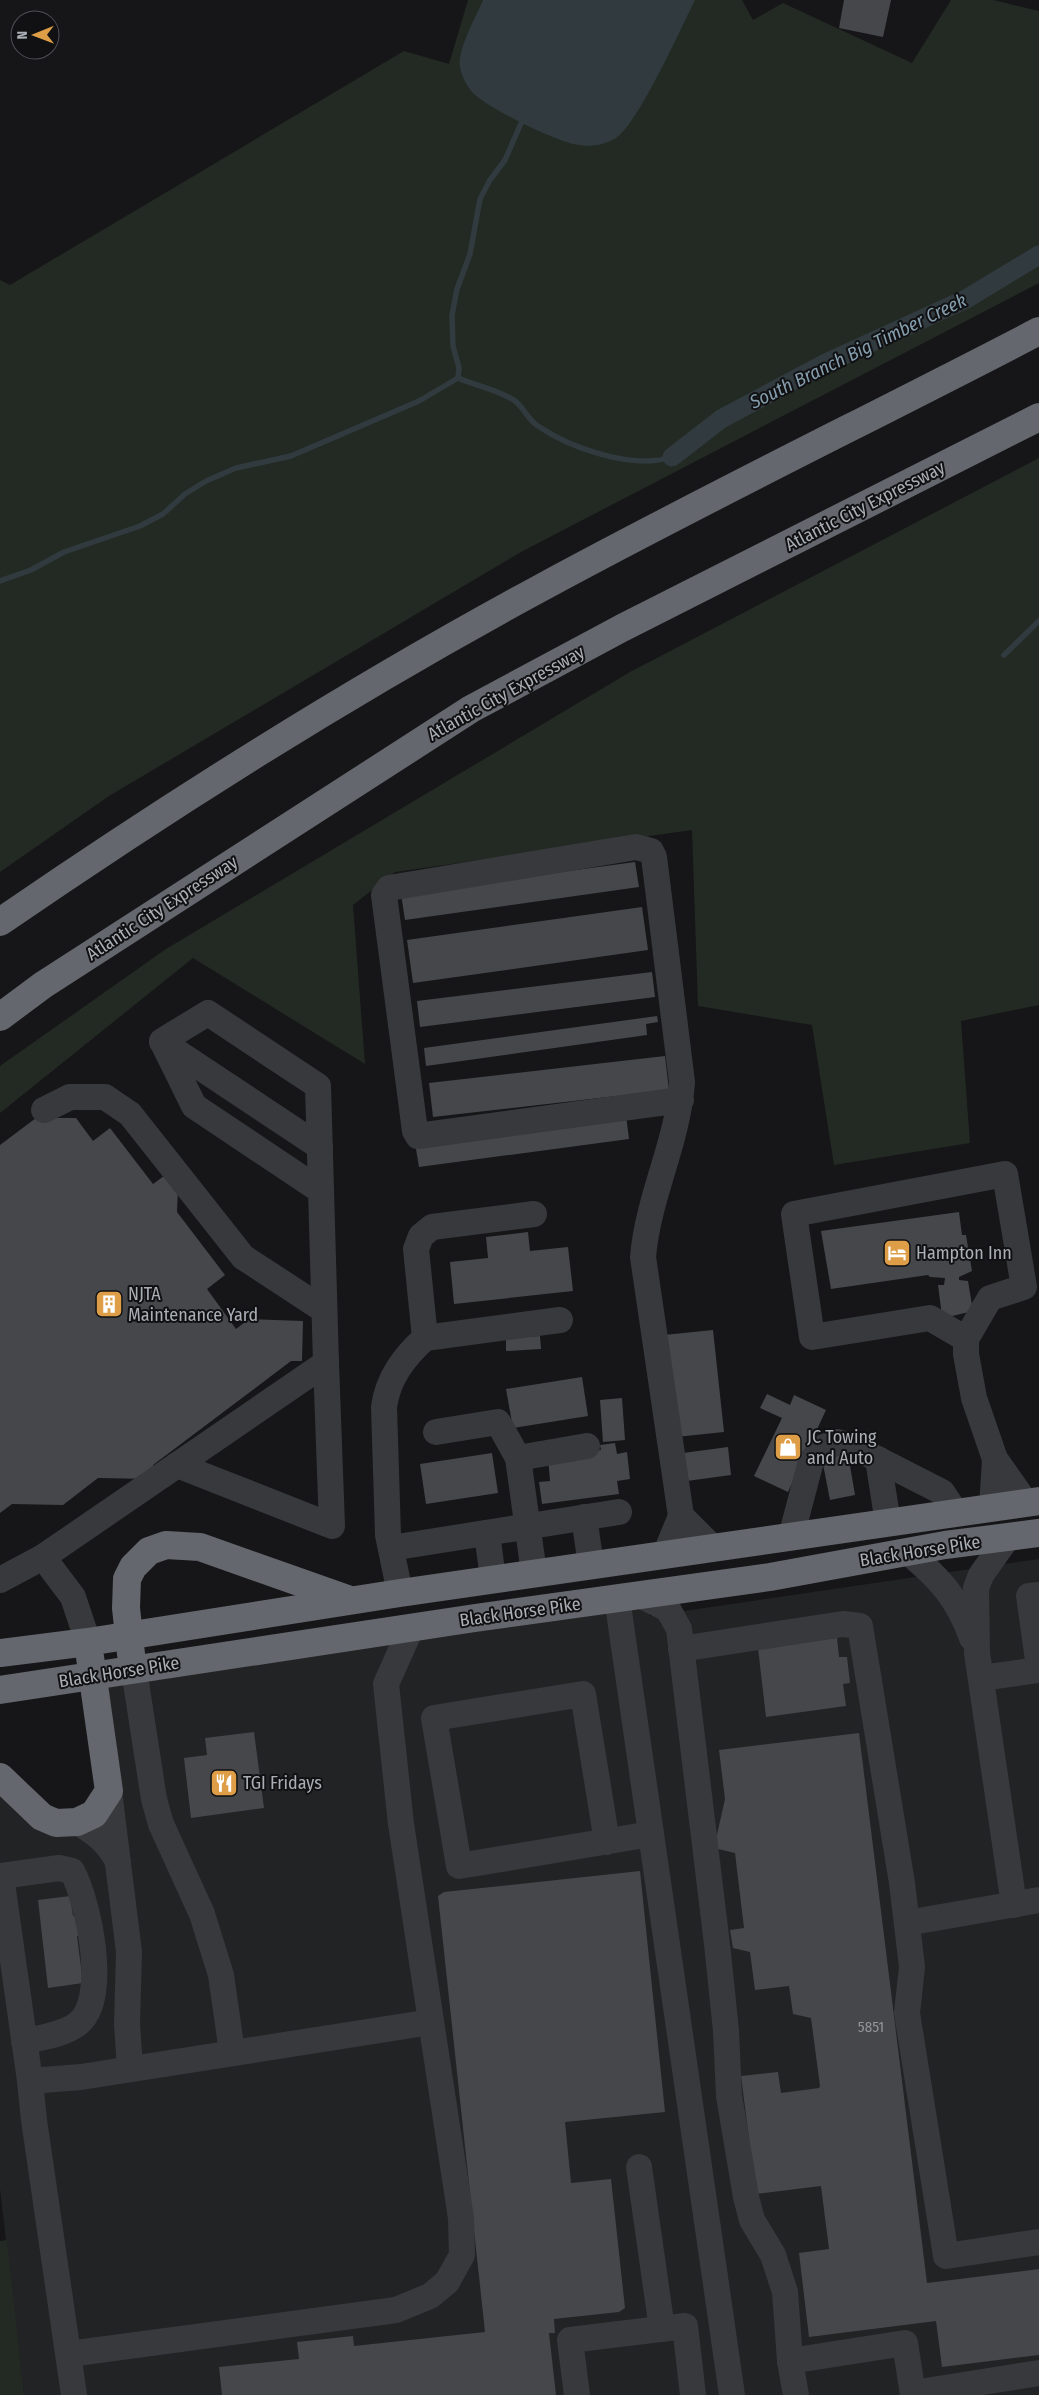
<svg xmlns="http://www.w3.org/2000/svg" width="1039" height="2395" viewBox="0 0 1039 2395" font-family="'Fira Sans Condensed',sans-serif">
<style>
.built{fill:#222325}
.green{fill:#232a23}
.water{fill:#313a3f}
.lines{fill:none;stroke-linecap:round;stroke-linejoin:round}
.stream{stroke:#313a3f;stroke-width:5.5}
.canal{stroke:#313a3f;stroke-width:19}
.building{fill:#45474a}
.minor{stroke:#38393c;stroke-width:26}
.highway{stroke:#64676d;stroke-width:28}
.labels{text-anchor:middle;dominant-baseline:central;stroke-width:4;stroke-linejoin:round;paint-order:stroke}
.number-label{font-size:15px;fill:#91959b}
.street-label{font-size:18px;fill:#aaafb6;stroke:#111113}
.poi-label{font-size:18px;fill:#aaafb6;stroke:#111113;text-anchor:start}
.water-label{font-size:19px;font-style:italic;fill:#859eae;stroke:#111113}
</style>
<rect width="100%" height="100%" fill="#161618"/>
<!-- built -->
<path class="built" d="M1039 1559V2395H24L0 2189V1777L56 1823 109 1791 92 1676 640 1595 650 1616Z"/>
<!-- green -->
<g class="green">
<path d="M468 0H742L753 20 783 3 912 63 951 0H993L1039 11V283L521 552 109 796 0 872V280L10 285 404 51 449 64Z"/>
<path d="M1039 458V1005L961 1021 970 1143 834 1165 812 1025 698 1006 692 830 395 872 353 905 365 1064 193 958 0 1113V1066L166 949 630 672Z"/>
<path d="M7 2240 24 2395H0V2241Z"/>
</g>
<!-- water -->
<path class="water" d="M483 0H695C681 28 638 124 616 138 604 145 593 147 579 145 558 143 490 109 474 94 467 87 462 77 460 67 457 50 476 17 483 0Z"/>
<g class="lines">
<!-- stream -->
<g class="stream">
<path d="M458 378 459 368 453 346 452 315 457 289 470 254 480 199 490 180 505 160 525 114"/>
<path d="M458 378C474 385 502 391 515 401 524 408 528 420 538 426 570 448 633 470 672 457"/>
<path d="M0 581 31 570 64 552 140 526 163 514 185 494 206 481 236 468 291 456 419 401 458 378"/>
<path d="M1004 655 1039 621"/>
</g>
<!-- canal -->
<path class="canal" d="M672 457 721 419 826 363 966 299 1039 255"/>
</g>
<!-- building -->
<g class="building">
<path d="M844 0H891L883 37 839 28Z"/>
<path d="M635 862 639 887 405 920 401 894Z"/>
<path d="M642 907 648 950 413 983 407 940Z"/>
<path d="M652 972 655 997 420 1027 417 1001Z"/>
<path d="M657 1016 658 1022 646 1024 647 1035 426 1066 424 1048Z"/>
<path d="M665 1056 669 1090 433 1117 429 1083Z"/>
<path d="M626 1115 629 1139 419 1167 415 1143Z"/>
<path d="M36 1118H76L93 1141 110 1128 153 1184 168 1173 178 1186 177 1212 225 1275 207 1289 236 1329 249 1319 303 1321 302 1361H291L153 1465V1479L98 1478 63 1505 12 1504 0 1513V1145Z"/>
<path d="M959 1212 962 1235H966L972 1271 959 1277V1280L968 1281 973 1311 948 1317 942 1316 938 1285H944L945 1278 930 1277 928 1275 831 1289 821 1231Z"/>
<path d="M528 1232 530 1251 568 1247 573 1291 454 1304 450 1262 488 1258 486 1237Z"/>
<path d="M713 1330 724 1432 676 1437 664 1335Z"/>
<path d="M540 1336 541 1349 506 1351V1338Z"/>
<path d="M582 1377 588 1416 513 1428 506 1389Z"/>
<path d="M767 1394 790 1405 794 1395 826 1410 788 1492 754 1476 782 1418 760 1408Z"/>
<path d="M622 1398 625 1440 603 1442 600 1400Z"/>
<path d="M615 1443 617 1454 627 1452 630 1479 617 1481 619 1494 542 1504 539 1482 550 1481 548 1457 601 1450 600 1445Z"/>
<path d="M728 1447 731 1475 687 1481 683 1453Z"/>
<path d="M492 1453 498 1493 426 1504 420 1464Z"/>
<path d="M848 1454 855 1495 830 1500 822 1459Z"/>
<path d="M837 1638 839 1657H847L850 1683 843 1684 846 1706 766 1717 758 1648Z"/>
<path d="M254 1732 264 1808 191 1818 184 1758 207 1755 205 1738Z"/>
<path d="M859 1733 927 2283 1039 2269V2355L942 2367 936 2321 809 2337 799 2253 829 2249 821 2186 756 2194 741 2076 778 2072 781 2093 819 2088 820 2086 811 2018 793 2014 789 1986 755 1990 750 1952 733 1948 730 1930 744 1928 735 1853 714 1848 725 1799 719 1750Z"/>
<path d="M640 1871 665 2112 565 2122 571 2183 611 2179 625 2308 619 2312 554 2319 555 2333H549L556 2395H222L219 2367 299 2359 297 2342 353 2336 354 2346 485 2332 438 1896 444 1892Z"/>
<path d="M70 1896 73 1916 87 1914 90 1935 77 1936 83 1983 48 1988 38 1900Z"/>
</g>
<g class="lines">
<!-- minor -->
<g class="minor">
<path d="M162 1042 320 1147"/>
<path d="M681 1100 418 1136 415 1131 384 895 389 888 636 847 651 851 654 857 682 1082C678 1142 648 1197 643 1257L681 1516"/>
<path d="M44 1110 70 1097H105L130 1114 243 1257 324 1310"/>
<path d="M425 1338 416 1249 421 1236 432 1227 534 1214"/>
<path d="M966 1339 930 1318 812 1337 794 1214 1005 1174 1024 1287 990 1298 966 1339V1354L974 1398 995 1459 1026 1503"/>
<path d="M436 1432 498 1422 518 1458 534 1573"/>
<path d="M518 1458 587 1446"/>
<path d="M878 1459 888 1523"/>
<path d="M177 1465 332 1526 326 1363"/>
<path d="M992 1508 995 1459"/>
<path d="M584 1517 591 1565"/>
<path d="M487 1533 493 1579"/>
<path d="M791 1537 811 1461 824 1447 837 1442 854 1447 942 1492 956 1513"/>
<path d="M1008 1537 981 1575 976 1588 977 1653 1014 1905"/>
<path d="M391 1548 619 1512"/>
<path d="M908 1552C940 1579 958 1598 972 1638"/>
<path d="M665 1555 681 1516 713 1548"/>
<path d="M0 1580 43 1557"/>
<path d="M400 1593 388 1535 384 1407C388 1378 404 1357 425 1338L560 1320"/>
<path d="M640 1595 668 1609 679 1629 718 1953 726 2031 729 2096 746 2197 752 2220 773 2255 785 2292 790 2361"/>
<path d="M1039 1595 1029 1596 1039 1667"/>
<path d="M617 1598 732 2395"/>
<path d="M88 1642 73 1597 43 1557 326 1363 318 1086 208 1013 162 1041 194 1106 321 1191"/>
<path d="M681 1649 843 1624 860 1626 902 1883 912 1967 907 2013 946 2256 1039 2242"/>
<path d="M134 1670 154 1799 161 1824 202 1914 221 1975 232 2052"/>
<path d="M981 1678 1039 1670"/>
<path d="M109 1791 129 1952 127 2024 130 2068"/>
<path d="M77 1822C96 1833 108 1842 118 1862"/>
<path d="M607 1842 583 1694 434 1718 459 1866 651 1834"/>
<path d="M907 1923 1039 1900"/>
<path d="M24 2042C41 2037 62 2035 76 2025 111 2002 88 1900 72 1871L59 1868 1 1876 30 2081"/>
<path d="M639 2167 662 2329"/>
<path d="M69 2354 396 2310 430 2296 447 2282 462 2255 461 2218 401 1824 386 1684 411 1628"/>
<path d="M913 2393 1039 2373"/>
<path d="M74 2395 34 2120 30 2081 81 2077 431 2022"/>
<path d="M577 2395 570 2340 685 2326 693 2395"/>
<path d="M796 2395 790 2361 905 2343 913 2395"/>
</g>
<!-- highway -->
<g class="highway">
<path d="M0 922C173 803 352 690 537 590 702 500 872 418 1039 331"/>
<path d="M0 1017 43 985 471 709 622 628 1039 417"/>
<path d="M0 1653 88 1642 400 1593 1039 1501"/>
<path d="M131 1654 126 1608 127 1579 133 1567 149 1551 166 1545 200 1547 350 1600"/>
<path d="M0 1690 475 1618 770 1577 945 1545 1039 1533"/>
<path d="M0 1777 42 1817 56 1823 77 1822 94 1814 109 1791 90 1657"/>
</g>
</g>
<!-- icons -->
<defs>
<g id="hotel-square" transform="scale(1.4375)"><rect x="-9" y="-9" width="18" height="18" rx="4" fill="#de9e48" stroke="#111113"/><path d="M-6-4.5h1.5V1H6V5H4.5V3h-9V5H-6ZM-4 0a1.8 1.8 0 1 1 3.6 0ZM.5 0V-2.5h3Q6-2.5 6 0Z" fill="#fff"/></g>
<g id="building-square" transform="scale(1.4375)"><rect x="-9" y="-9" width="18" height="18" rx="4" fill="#de9e48" stroke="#111113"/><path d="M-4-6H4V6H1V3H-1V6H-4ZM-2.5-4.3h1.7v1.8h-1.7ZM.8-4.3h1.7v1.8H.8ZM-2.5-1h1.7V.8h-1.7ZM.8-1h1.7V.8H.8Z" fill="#fff"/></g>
<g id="shop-square" transform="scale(1.4375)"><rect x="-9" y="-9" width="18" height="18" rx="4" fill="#de9e48" stroke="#111113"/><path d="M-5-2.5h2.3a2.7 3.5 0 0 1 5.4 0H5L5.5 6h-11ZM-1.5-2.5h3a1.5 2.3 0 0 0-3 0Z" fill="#fff"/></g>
<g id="restaurant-square" transform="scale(1.4375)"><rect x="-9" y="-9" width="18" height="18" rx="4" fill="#de9e48" stroke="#111113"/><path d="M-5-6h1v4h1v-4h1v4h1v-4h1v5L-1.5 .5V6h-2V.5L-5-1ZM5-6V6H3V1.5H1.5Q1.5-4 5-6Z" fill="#fff"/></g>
</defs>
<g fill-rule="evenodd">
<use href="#hotel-square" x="897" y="1253"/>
<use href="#building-square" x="109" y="1304"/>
<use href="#shop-square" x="788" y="1447"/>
<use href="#restaurant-square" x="224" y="1783"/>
</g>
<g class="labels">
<!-- number labels -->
<g class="number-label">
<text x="871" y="2027">5851</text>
</g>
<!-- street labels -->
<g class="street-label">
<text transform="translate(865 506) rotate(-27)">Atlantic City Expressway</text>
<text transform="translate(506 693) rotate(-29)">Atlantic City Expressway</text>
<text transform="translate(162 908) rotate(-33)">Atlantic City Expressway</text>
<text transform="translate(920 1551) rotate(-9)">Black Horse Pike</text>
<text transform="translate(520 1612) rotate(-8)">Black Horse Pike</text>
<text transform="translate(119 1672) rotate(-9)">Black Horse Pike</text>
</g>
<!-- poi labels -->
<g class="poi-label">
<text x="916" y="1253">Hampton Inn</text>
<text x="128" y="1294">NJTA<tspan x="128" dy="21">Maintenance Yard</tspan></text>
<text x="807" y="1437">JC Towing<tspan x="807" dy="21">and Auto</tspan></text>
<text x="243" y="1783">TGI Fridays</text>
</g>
<!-- water labels -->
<g class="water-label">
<text transform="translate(858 351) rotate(-26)">South Branch Big Timber Creek</text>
</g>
</g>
<!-- north arrow -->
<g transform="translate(35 35) rotate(269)"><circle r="24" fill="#111113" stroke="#4e5054"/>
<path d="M0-4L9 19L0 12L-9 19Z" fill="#de9e48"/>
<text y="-8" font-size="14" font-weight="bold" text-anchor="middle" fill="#aaafb6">N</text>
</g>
</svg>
